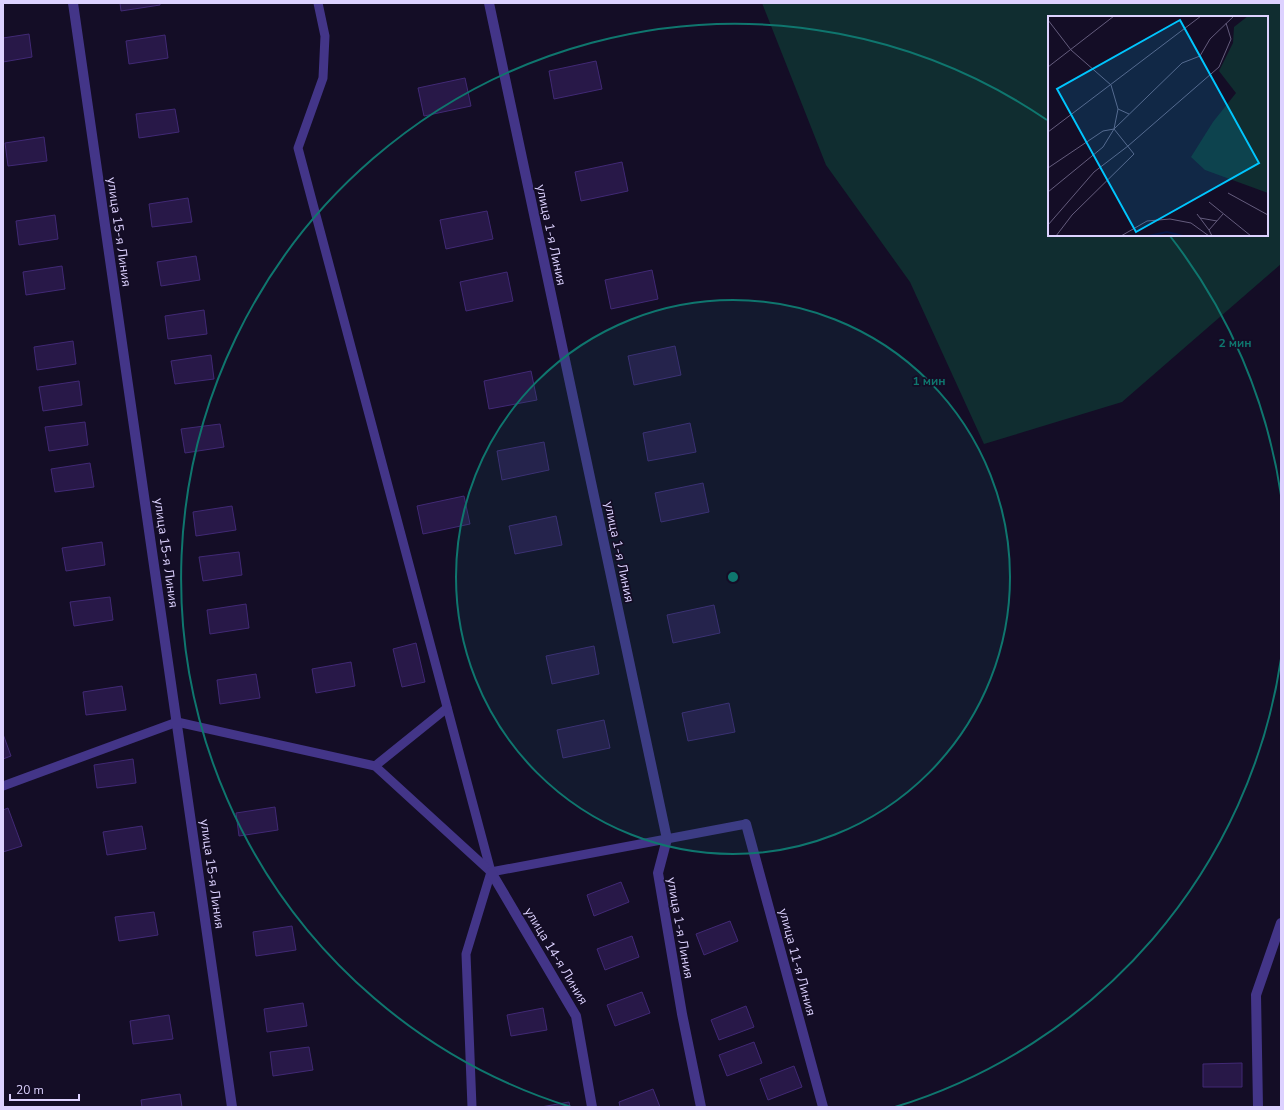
<svg xmlns="http://www.w3.org/2000/svg" width="1284" height="1110" viewBox="0 0 1284 1110" font-family="'Nunito Sans',sans-serif">
<style>
.green{fill:#102d30;fill-rule:evenodd}
.building{fill:#281848;stroke:#412975}
.lines{fill:none;stroke-linecap:round;stroke-linejoin:round}
.service{stroke:#433588;stroke-width:9}
.minor{stroke:#433588;stroke-width:10}
.ring{fill:none;stroke:#0f766e;stroke-width:2}
.labels{text-anchor:middle;dominant-baseline:central;stroke-width:3.5;stroke-linejoin:round;paint-order:stroke}
.street-label{font-size:13px;fill:#ddd2ff;stroke:#140d26}
.inset-river{fill:none;stroke:#071645;stroke-width:2}
.inset-road{fill:none;stroke:#645c7d;stroke-width:1}
.view{fill:#00c5fd;fill-opacity:0.15;stroke:#00c5fd;stroke-width:2}
.inset-edge{fill:none;stroke:#ddd2ff;stroke-width:2}
.centre{fill:#0f766e;stroke:#140d26;stroke-width:2}
.ring-label{font-size:12px;text-anchor:middle;font-weight:bold;fill:#0f766e;stroke:#140d26;stroke-width:3.5;stroke-linejoin:round;paint-order:stroke}
</style>
<rect width="100%" height="100%" fill="#140d26"/>
<!-- green -->
<path class="green" d="M762 3H1281V264L1122 402 984 444 910 282 826 165ZM1049 17H1267V235H1049Z"/>
<!-- building -->
<g class="building">
<path d="M120 3H160V5L121 11Z"/>
<path d="M29 34 32 57 3 62V38Z"/>
<path d="M165 35 168 58 129 64 126 41Z"/>
<path d="M596 61 602 89 554 99 549 71Z"/>
<path d="M465 78 471 106 424 116 418 88Z"/>
<path d="M175 109 179 132 139 138 136 114Z"/>
<path d="M44 137 47 161 8 166 5 143Z"/>
<path d="M622 162 628 191 581 201 575 172Z"/>
<path d="M188 198 192 222 152 227 149 204Z"/>
<path d="M487 211 493 239 446 249 440 220Z"/>
<path d="M55 215 58 239 19 245 16 221Z"/>
<path d="M196 256 200 280 161 286 157 262Z"/>
<path d="M62 266 65 289 26 295 23 272Z"/>
<path d="M652 270 658 299 611 309 605 280Z"/>
<path d="M507 272 513 301 466 311 460 282Z"/>
<path d="M204 310 207 334 168 339 165 316Z"/>
<path d="M73 341 76 364 37 370 34 347Z"/>
<path d="M675 346 681 375 634 385 628 356Z"/>
<path d="M211 355 214 379 175 384 171 361Z"/>
<path d="M531 371 537 400 489 409 484 381Z"/>
<path d="M79 381 82 405 43 411 39 387Z"/>
<path d="M85 422 88 445 49 451 45 427Z"/>
<path d="M690 423 696 452 648 461 643 433Z"/>
<path d="M220 424 224 447 185 453 181 429Z"/>
<path d="M544 442 549 470 502 480 497 451Z"/>
<path d="M90 463 94 487 55 492 51 469Z"/>
<path d="M703 483 709 512 661 522 655 493Z"/>
<path d="M464 496 470 524 423 534 417 506Z"/>
<path d="M232 506 236 530 196 536 193 512Z"/>
<path d="M556 516 562 545 515 554 509 526Z"/>
<path d="M102 542 105 565 66 571 62 548Z"/>
<path d="M239 552 242 575 203 581 199 557Z"/>
<path d="M110 597 113 620 74 626 70 602Z"/>
<path d="M246 604 249 628 210 634 207 610Z"/>
<path d="M714 605 720 633 673 643 667 615Z"/>
<path d="M416 643 425 682 402 687 393 649Z"/>
<path d="M594 646 599 674 552 684 546 656Z"/>
<path d="M351 662 355 686 316 693 312 669Z"/>
<path d="M256 674 260 698 220 704 217 680Z"/>
<path d="M122 686 126 710 86 715 83 692Z"/>
<path d="M729 703 735 732 688 741 682 713Z"/>
<path d="M604 720 610 748 563 758 557 730Z"/>
<path d="M3 734 11 756 3 759Z"/>
<path d="M133 759 136 783 97 788 94 765Z"/>
<path d="M275 807 278 830 239 836 236 813Z"/>
<path d="M8 808 22 846 3 852V810Z"/>
<path d="M142 826 146 849 107 855 103 832Z"/>
<path d="M621 882 629 902 594 916 587 895Z"/>
<path d="M154 912 158 935 119 941 115 917Z"/>
<path d="M730 921 738 941 704 955 696 934Z"/>
<path d="M292 926 296 950 256 956 253 932Z"/>
<path d="M632 936 639 957 605 970 597 949Z"/>
<path d="M642 992 650 1013 615 1026 607 1005Z"/>
<path d="M303 1003 307 1026 267 1032 264 1009Z"/>
<path d="M746 1006 754 1027 719 1040 711 1020Z"/>
<path d="M543 1008 547 1030 511 1036 507 1015Z"/>
<path d="M169 1015 173 1039 133 1044 130 1021Z"/>
<path d="M754 1042 762 1063 727 1076 719 1055Z"/>
<path d="M309 1047 313 1070 273 1076 270 1052Z"/>
<path d="M1242 1063V1087H1203V1064Z"/>
<path d="M794 1066 802 1087 768 1100 760 1079Z"/>
<path d="M653 1089 660 1107H620L619 1102Z"/>
<path d="M180 1094 182 1107H142L141 1100Z"/>
<path d="M569 1102 570 1107H541Z"/>
</g>
<g class="lines">
<!-- service -->
<g class="service">
<path d="M318 3 325 36 323 78 298 148 491 872 466 954 472 1107"/>
<path d="M375 766 447 708"/>
<path d="M3 786 177 722 375 766 491 872 746 824"/>
</g>
<!-- minor -->
<g class="minor">
<path d="M73 3 232 1107"/>
<path d="M489 3 667 839 658 873 682 1014 701 1107"/>
<path d="M746 824 823 1107"/>
<path d="M491 872 576 1016 592 1107"/>
<path d="M1258 1107 1256 995 1281 923"/>
</g>
</g>
<!-- distance rings -->
<circle cx="733" cy="577" r="277" fill="#0f766e" fill-opacity=".12"/>
<g class="ring">
<circle cx="733" cy="577" r="277"/>
<path d="M1281 659A554 554 0 0 1 895 1107M571 1107A554 554 0 1 1 1047 120M1170 236A554 554 0 0 1 1281 495"/>
</g>
<g class="labels">
<!-- street labels -->
<g class="street-label">
<text transform="translate(119 232) rotate(82)">улица 15-я Линия</text>
<text transform="translate(551 235) rotate(78)">улица 1-я Линия</text>
<text transform="translate(619 552) rotate(78)">улица 1-я Линия</text>
<text transform="translate(166 553) rotate(82)">улица 15-я Линия</text>
<text transform="translate(212 874) rotate(82)">улица 15-я Линия</text>
<text transform="translate(680 928) rotate(80)">улица 1-я Линия</text>
<text transform="translate(556 956) rotate(59)">улица 14-я Линия</text>
<text transform="translate(797 962) rotate(75)">улица 11-я Линия</text>
</g>
</g>
<!-- overview -->
<g transform="translate(1048 16)">
<rect width="220" height="220" fill="#140d26"/>
<path d="M200 0H220V177L157 154 143 141 165 106 188 77 171 55 185 27 186 11Z" fill="#102d30"/>
<path class="inset-river" d="M100 220 119 216 135 220"/>
<path class="inset-road" d="M0 4 23 34 63 69 70 93 66 113 55 131 0 176M0 51 66 0M70 93 81 98M0 116 153 0M0 152 55 115 66 113 134 47 152 40 162 23 186 0M180 177 220 199M161 186 203 220M149 198 161 214M152 202 169 205M0 209 46 156 80 130 171 51 183 23 178 7M8 220 24 199 86 138 66 113M73 220 99 205 122 203 143 207 161 220M164 220 161 214 175 198"/>
<path class="view" d="M132 4 211 147 88 216 9 73Z"/>
<rect width="220" height="220" class="inset-edge"/>
</g>
<circle cx="733" cy="577" r="6" class="centre"/>
<g class="ring-label">
<text x="1235" y="347">2 мин</text>
<text x="929" y="385">1 мин</text>
</g>
<!-- border -->
<rect width="1284" height="1110" fill="none" stroke="#ddd2ff" stroke-width="8"/>
<!-- scale -->
<path d="M10 1094v6h69v-6" fill="none" stroke="#ddd2ff" stroke-width="2"/>
<text x="16" y="1094" font-size="12" fill="#ddd2ff" stroke="#140d26" stroke-width="3" paint-order="stroke">20 m</text>
</svg>
